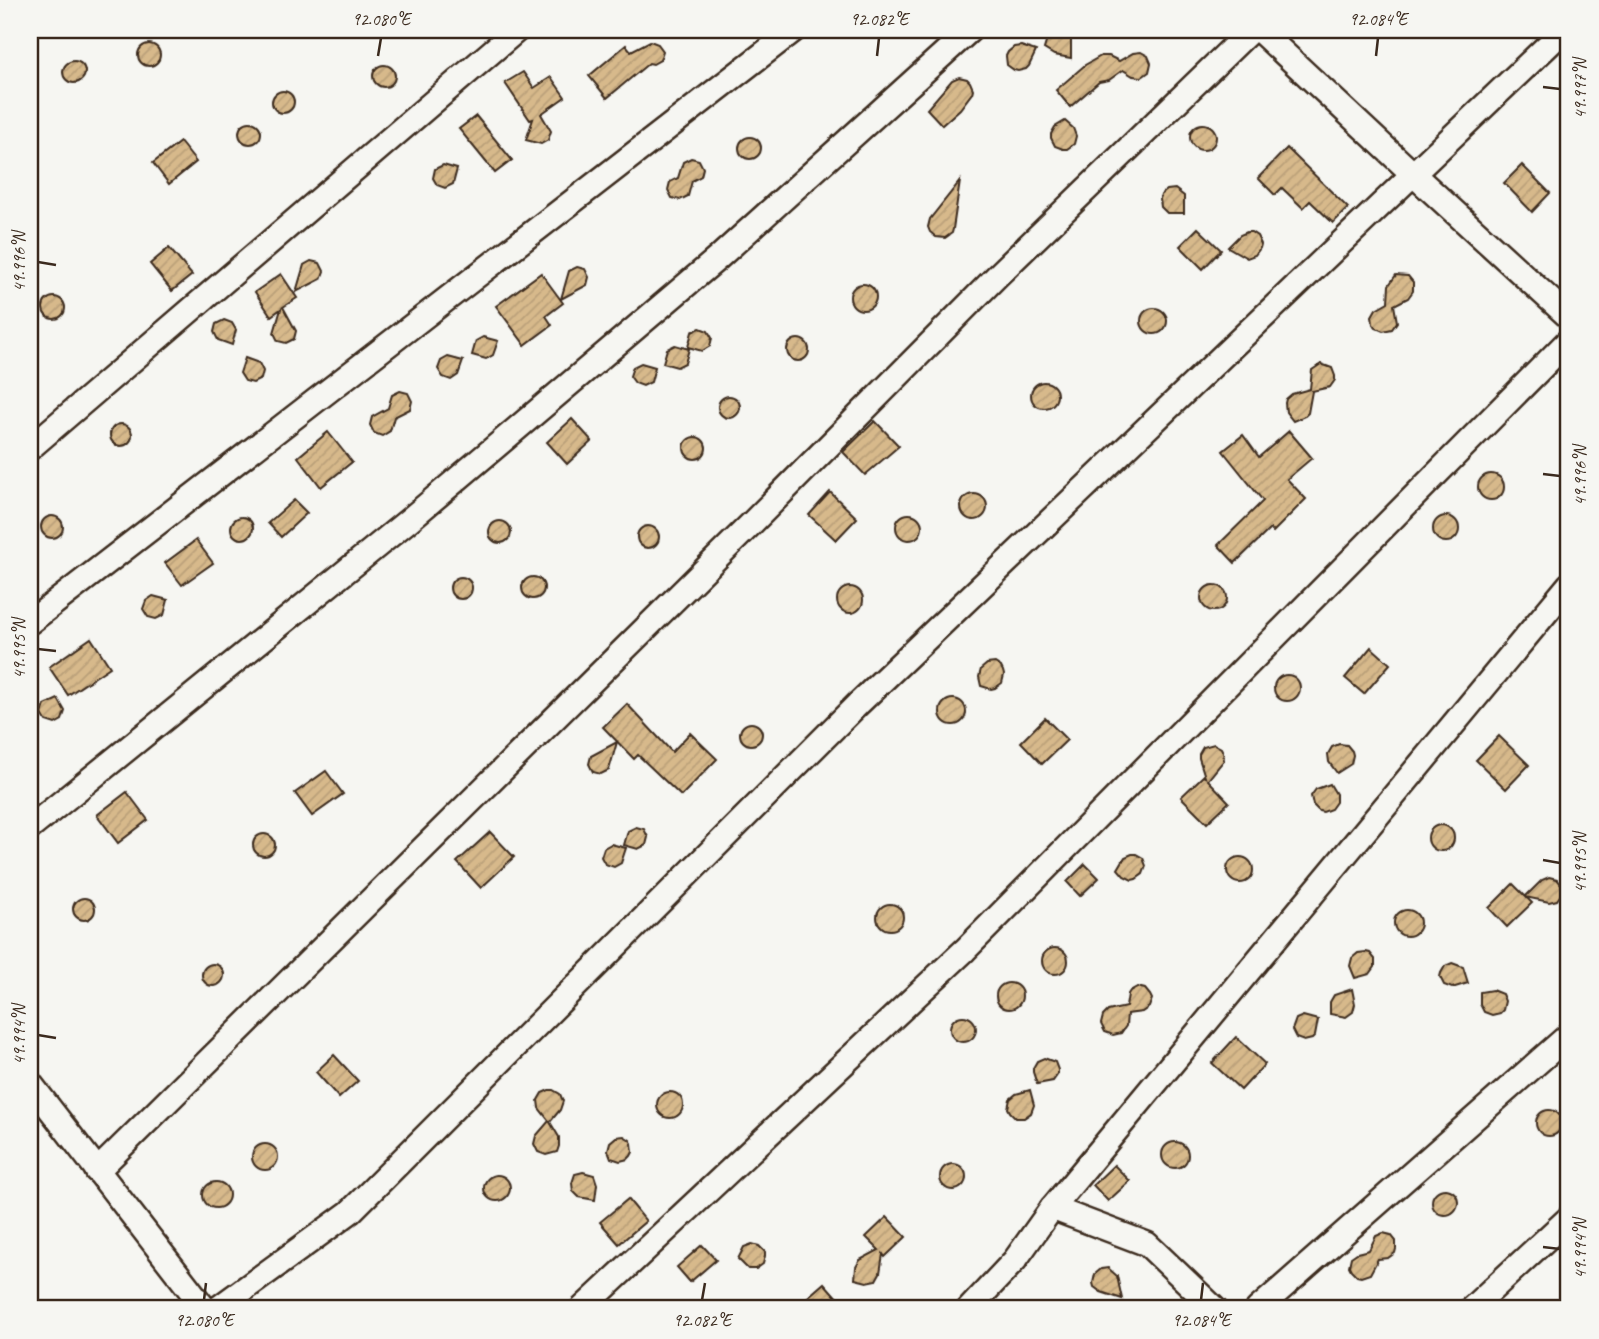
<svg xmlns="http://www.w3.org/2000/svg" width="1599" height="1339" viewBox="0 0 1599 1339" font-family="Caveat,sans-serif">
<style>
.building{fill:url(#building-hatch);stroke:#3b2a1e;stroke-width:2}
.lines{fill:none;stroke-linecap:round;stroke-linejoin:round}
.street-casing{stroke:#3b2a1e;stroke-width:28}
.street{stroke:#f6f6f2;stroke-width:23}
.ticks{fill:none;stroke:#3b2a1e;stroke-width:2.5}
.neatline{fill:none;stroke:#3b2a1e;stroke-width:2.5}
.ticks-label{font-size:18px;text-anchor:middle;fill:#3b2a1e}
</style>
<defs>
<pattern id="building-hatch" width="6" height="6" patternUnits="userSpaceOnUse" patternTransform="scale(1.75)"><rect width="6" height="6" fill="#d7b98b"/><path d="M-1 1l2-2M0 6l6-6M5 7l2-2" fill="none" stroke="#b99f78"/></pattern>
</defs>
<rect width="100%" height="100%" fill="#f6f6f2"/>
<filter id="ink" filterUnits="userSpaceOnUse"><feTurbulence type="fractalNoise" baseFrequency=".0143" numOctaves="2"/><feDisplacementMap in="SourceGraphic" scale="14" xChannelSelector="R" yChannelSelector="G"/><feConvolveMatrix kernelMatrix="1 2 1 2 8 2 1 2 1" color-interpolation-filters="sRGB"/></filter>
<g filter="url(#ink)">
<!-- building -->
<g class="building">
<path d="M1058 30 1066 32 1071 38V58L1054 55 1044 49 1048 36 1051 33Z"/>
<path d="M650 41 658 44 663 51 660 60 653 64 649 63 607 98 589 76 626 45 631 51Z"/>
<circle cx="149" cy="55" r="11"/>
<path d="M1021 46 1036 51 1029 66 1026 69 1018 71 1014 70 1007 65 1006 56 1008 52 1014 47Z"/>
<path d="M1141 52 1148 56 1151 63 1149 72 1142 77 1133 76 1123 70 1109 80 1099 82 1070 107 1056 90 1085 65 1101 56H1109L1119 61 1133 53Z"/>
<circle cx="74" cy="72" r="11"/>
<circle cx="384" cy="76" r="11"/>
<path d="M523 72 534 88 551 77 565 97 541 114 551 131 548 140 541 144 526 140 533 119 530 120 505 83Z"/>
<path d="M959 77 967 79 970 82 973 89 972 93 960 109 942 125 927 109 952 80Z"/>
<circle cx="283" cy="102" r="11"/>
<path d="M476 116 512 160 495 173 459 129Z"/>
<path d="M1065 121 1073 128 1076 136 1074 144 1067 149H1063L1055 146 1051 138V134L1055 127Z"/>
<circle cx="250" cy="133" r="11"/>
<circle cx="1203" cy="137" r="13"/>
<circle cx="750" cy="148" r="11"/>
<path d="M180 142 196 162 169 184 153 163Z"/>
<path d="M1287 148 1348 208 1333 223 1310 201 1303 208 1282 188 1275 195 1258 178Z"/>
<path d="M691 158 699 160 703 168 701 176 692 181 688 196 680 200 672 198 668 190 670 182 678 178 683 162Z"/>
<path d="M443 165 457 169 453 184 445 188 437 185 433 178 435 169Z"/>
<path d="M1522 165 1550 193 1532 212 1504 183Z"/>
<path d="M960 181 953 229 952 233 945 238 936 237 930 232 928 227 930 219Z"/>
<path d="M1175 189 1184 196V213H1167L1161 207 1160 199 1161 195 1167 190Z"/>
<path d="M1198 228 1221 250 1203 269 1180 246Z"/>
<path d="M1247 232H1251L1257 236 1261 244 1260 248 1255 255 1247 258 1228 247 1240 235Z"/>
<path d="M169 248 192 275 172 291 150 264Z"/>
<path d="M311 261 320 263 324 271 321 279 296 292 304 265Z"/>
<path d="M577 267 585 269 589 277 587 285 561 299 569 271Z"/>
<path d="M541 273 563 303 546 316 552 325 525 345 496 306Z"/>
<path d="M281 274 297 298 283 307 296 331 294 339 286 343 278 341 274 333 281 309 271 316 255 292Z"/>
<path d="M1396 275 1408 276 1413 282V291L1408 298 1394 305 1397 322 1392 329 1383 331 1376 328 1373 324 1372 316 1376 309 1388 302 1389 285Z"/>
<circle cx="863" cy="297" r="13"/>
<circle cx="54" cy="308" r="11"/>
<circle cx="1154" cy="321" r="13"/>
<path d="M224 320 232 323 236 330 232 345 218 340 214 332 216 324Z"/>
<path d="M700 328 708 331 712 338 710 346 702 351 688 347 692 332Z"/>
<path d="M483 337 498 341 493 355 486 359 472 355 476 341Z"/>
<circle cx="798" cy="350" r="11"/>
<path d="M675 345 689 349 685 363 677 367 663 363 667 349Z"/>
<path d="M448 357 463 361 458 375 451 380 443 377 438 369 441 361Z"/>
<path d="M245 358 259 363 263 371 261 379 253 383 245 381 240 373Z"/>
<path d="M641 363 655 367 651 382 643 386 635 383 630 376 633 367Z"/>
<path d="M1321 364 1332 368 1335 376V380L1330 387 1312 391 1308 413 1305 416 1293 421 1286 412 1285 403 1286 399 1292 394 1310 389 1312 370Z"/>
<circle cx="1044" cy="395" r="13"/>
<path d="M400 391 408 393 412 401 410 409 394 417 390 431 382 436 374 433 370 425 372 417 388 408 392 395Z"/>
<circle cx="729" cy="407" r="11"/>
<path d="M572 419 592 441 567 464 547 442Z"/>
<path d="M875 421 899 446 865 475 843 452Z"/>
<circle cx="121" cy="435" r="11"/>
<path d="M1289 431 1312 458 1287 479 1306 499 1273 532 1270 529 1235 563 1218 545 1263 501 1223 451 1243 435 1259 457Z"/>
<path d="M328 432 352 462 321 487 298 457Z"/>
<circle cx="695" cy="448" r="11"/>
<circle cx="1491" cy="487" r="13"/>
<path d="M830 492 857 518 836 540 809 515Z"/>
<circle cx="974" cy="507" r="13"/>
<path d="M294 500 307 513 281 537 268 523Z"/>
<circle cx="909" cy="527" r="13"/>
<circle cx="52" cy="527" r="11"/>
<circle cx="1446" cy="529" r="13"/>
<circle cx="242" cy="528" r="11"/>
<circle cx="500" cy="532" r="11"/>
<circle cx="648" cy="537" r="11"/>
<path d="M196 540 213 563 182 585 165 563Z"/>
<circle cx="461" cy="588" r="11"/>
<circle cx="533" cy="588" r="11"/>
<circle cx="1214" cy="598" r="13"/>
<circle cx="850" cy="600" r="13"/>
<path d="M153 596 168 600 164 615 156 619 148 617 143 609 146 601Z"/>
<path d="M91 638 110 667 68 695 49 667Z"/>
<path d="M1371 647 1390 664 1364 694 1345 678Z"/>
<path d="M995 663 1001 667 1003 671 1004 675 1002 683 995 688 991 689 981 686 979 677 981 669 987 664Z"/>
<circle cx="1287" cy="688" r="13"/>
<path d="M58 699 65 711 62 720 55 724 46 721 42 714 45 705Z"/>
<circle cx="953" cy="712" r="13"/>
<path d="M627 704 672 752 690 733 717 759 681 796 638 755 634 759 603 727Z"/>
<path d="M1045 718 1067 740 1042 764 1021 742Z"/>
<circle cx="751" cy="734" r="11"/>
<path d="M1499 736 1529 765 1506 789 1476 760Z"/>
<path d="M617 742 609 770 601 774 593 772 589 764 591 756Z"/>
<path d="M1214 744 1221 748 1223 752 1224 760 1208 780 1229 802 1207 823 1181 797 1203 776 1205 777 1199 758V754L1203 747Z"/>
<path d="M1339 744 1347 745 1352 751 1353 755 1351 764 1337 773 1329 762 1328 754 1332 747Z"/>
<path d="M326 771 343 794 312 816 295 793Z"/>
<path d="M1330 784 1336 794V802L1331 809 1323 812 1319 811 1313 805 1311 796 1316 789Z"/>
<path d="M127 792 148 820 118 843 97 815Z"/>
<circle cx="1441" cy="838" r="13"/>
<path d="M636 827 644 829 648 837 646 845 638 849 624 845 628 831Z"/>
<path d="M490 832 514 857 481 888 457 862Z"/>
<circle cx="264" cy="845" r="11"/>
<path d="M611 844 626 848 621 863 614 867 605 864 601 857 604 848Z"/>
<path d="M1132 854H1136L1143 858 1146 866 1143 874 1136 879 1132 880 1124 876 1118 869 1125 857Z"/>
<circle cx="1240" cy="870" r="13"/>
<path d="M1085 864 1099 878 1080 896 1067 882Z"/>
<path d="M1549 877 1557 879 1562 885V893L1557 900 1549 902 1525 897 1542 880Z"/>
<path d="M1513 884 1532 903 1507 927 1489 908Z"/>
<circle cx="84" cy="909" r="11"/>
<circle cx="890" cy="917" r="13"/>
<circle cx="1407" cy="923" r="13"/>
<circle cx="1055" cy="961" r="13"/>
<path d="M1366 952 1370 953 1375 959V967L1370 974 1355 978 1350 966 1352 958 1358 953Z"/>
<path d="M1452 963 1463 967 1468 983 1452 988 1444 985 1440 977 1441 973 1445 966Z"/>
<circle cx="213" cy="975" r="11"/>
<circle cx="1009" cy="996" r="13"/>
<path d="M1137 987 1145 989 1150 995 1152 999 1149 1007 1142 1012 1127 1014 1126 1026 1121 1033 1113 1035 1105 1032 1101 1024 1103 1016 1108 1011 1126 1007 1128 994 1130 991Z"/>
<path d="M1352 989 1355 1004 1353 1012 1346 1017 1330 1014V1002L1334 995Z"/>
<path d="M1492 990 1502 994 1505 1001 1503 1010 1500 1013 1492 1015 1484 1012 1480 1004V992Z"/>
<path d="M1303 1016 1318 1020 1315 1036 1312 1039 1304 1041 1296 1038 1292 1030 1296 1019Z"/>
<circle cx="963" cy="1029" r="13"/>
<path d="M1236 1037 1265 1064 1241 1090 1212 1063Z"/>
<path d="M334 1055 358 1081 339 1098 316 1072Z"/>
<path d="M1044 1058 1055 1062 1058 1070V1074L1053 1081 1037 1084 1033 1072V1068L1037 1061Z"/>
<path d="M549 1090H553L560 1094 563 1101 560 1110 550 1122 559 1137V1146L557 1152 546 1155 538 1152 534 1144 536 1136 549 1121 539 1108 538 1100 542 1093Z"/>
<path d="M1030 1090 1034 1105 1031 1113 1024 1118H1016L1010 1112 1008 1108 1010 1099 1016 1094Z"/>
<circle cx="670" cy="1105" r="13"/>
<circle cx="1549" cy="1123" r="13"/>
<path d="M624 1136 630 1140 632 1143 633 1152 631 1156 628 1159 620 1161 611 1158 608 1150 610 1142 616 1137Z"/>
<circle cx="1175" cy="1155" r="13"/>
<circle cx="265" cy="1157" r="13"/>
<circle cx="953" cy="1177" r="13"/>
<path d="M1114 1165 1130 1181 1108 1201 1093 1185Z"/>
<path d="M583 1172 594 1175 597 1184 595 1200 579 1197 573 1191 572 1183 575 1174Z"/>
<circle cx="497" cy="1188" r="13"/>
<circle cx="216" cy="1195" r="13"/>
<circle cx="1445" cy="1202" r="13"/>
<path d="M628 1199 646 1221 619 1244 600 1222Z"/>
<path d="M887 1217 906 1237 885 1257 883 1254 880 1273 876 1280 867 1282 855 1279 856 1267 860 1260 879 1250 866 1237Z"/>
<path d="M1383 1233 1391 1235 1396 1241V1249L1395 1253 1388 1258 1378 1259 1370 1274 1361 1277 1357 1276 1351 1270 1349 1266 1351 1257 1357 1253 1369 1250 1376 1236Z"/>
<path d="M752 1244 759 1246 765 1252V1256L763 1264 756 1269H748L738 1259 744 1247Z"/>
<path d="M702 1245 716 1260 690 1282 677 1267Z"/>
<path d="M1108 1268 1117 1276 1122 1299 1101 1292 1094 1287 1093 1283 1095 1274 1101 1269Z"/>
<path d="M824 1283 847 1309H794Z"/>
</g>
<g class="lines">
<!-- street casing -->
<g class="street-casing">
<g id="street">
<path d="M1259 30 1413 174 1569 317"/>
<path d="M30 448 517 30"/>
<path d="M30 622 794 30"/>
<path d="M30 828 409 520 718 258 970 30"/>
<path d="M30 1083 205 1309"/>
<path d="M97 1171 751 524 997 276 1251 30"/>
<path d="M1052 1208 1147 1244 1215 1309"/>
<path d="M217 1309 350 1212 858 704 1564 30"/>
<path d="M582 1309 965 950 1569 340"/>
<path d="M969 1309 1015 1260 1052 1208 1569 585"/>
<path d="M1258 1309 1569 1035"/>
<path d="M1471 1309 1569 1218"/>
</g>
</g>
<!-- street -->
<use href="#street" class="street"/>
</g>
</g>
<!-- ticks -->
<path class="ticks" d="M378 56 381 38M877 56 879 38M1376 56 1378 38M1543 87 1560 89M38 262 56 265M1543 474 1560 476M38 649 56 651M1543 860 1560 863M38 1035 56 1038M1543 1247 1560 1249M204 1300 206 1283M702 1300 705 1283M1201 1300 1203 1283"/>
<!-- margin -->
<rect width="1599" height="1339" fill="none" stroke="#f6f6f2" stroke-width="77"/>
<rect x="38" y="38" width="1522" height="1262" class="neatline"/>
<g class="ticks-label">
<text x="381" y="25">92.080°E</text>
<text x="879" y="25">92.082°E</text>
<text x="1378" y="25">92.084°E</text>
<text transform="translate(1580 89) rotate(-90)" y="6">49.997°N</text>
<text transform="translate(19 262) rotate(-90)" y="6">49.996°N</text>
<text transform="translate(1580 476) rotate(-90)" y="6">49.996°N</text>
<text transform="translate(19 649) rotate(-90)" y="6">49.995°N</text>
<text transform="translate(1580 863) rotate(-90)" y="6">49.995°N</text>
<text transform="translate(19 1035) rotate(-90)" y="6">49.994°N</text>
<text transform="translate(1580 1249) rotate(-90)" y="6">49.994°N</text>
<text x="204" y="1326">92.080°E</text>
<text x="702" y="1326">92.082°E</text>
<text x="1201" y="1326">92.084°E</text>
</g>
</svg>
